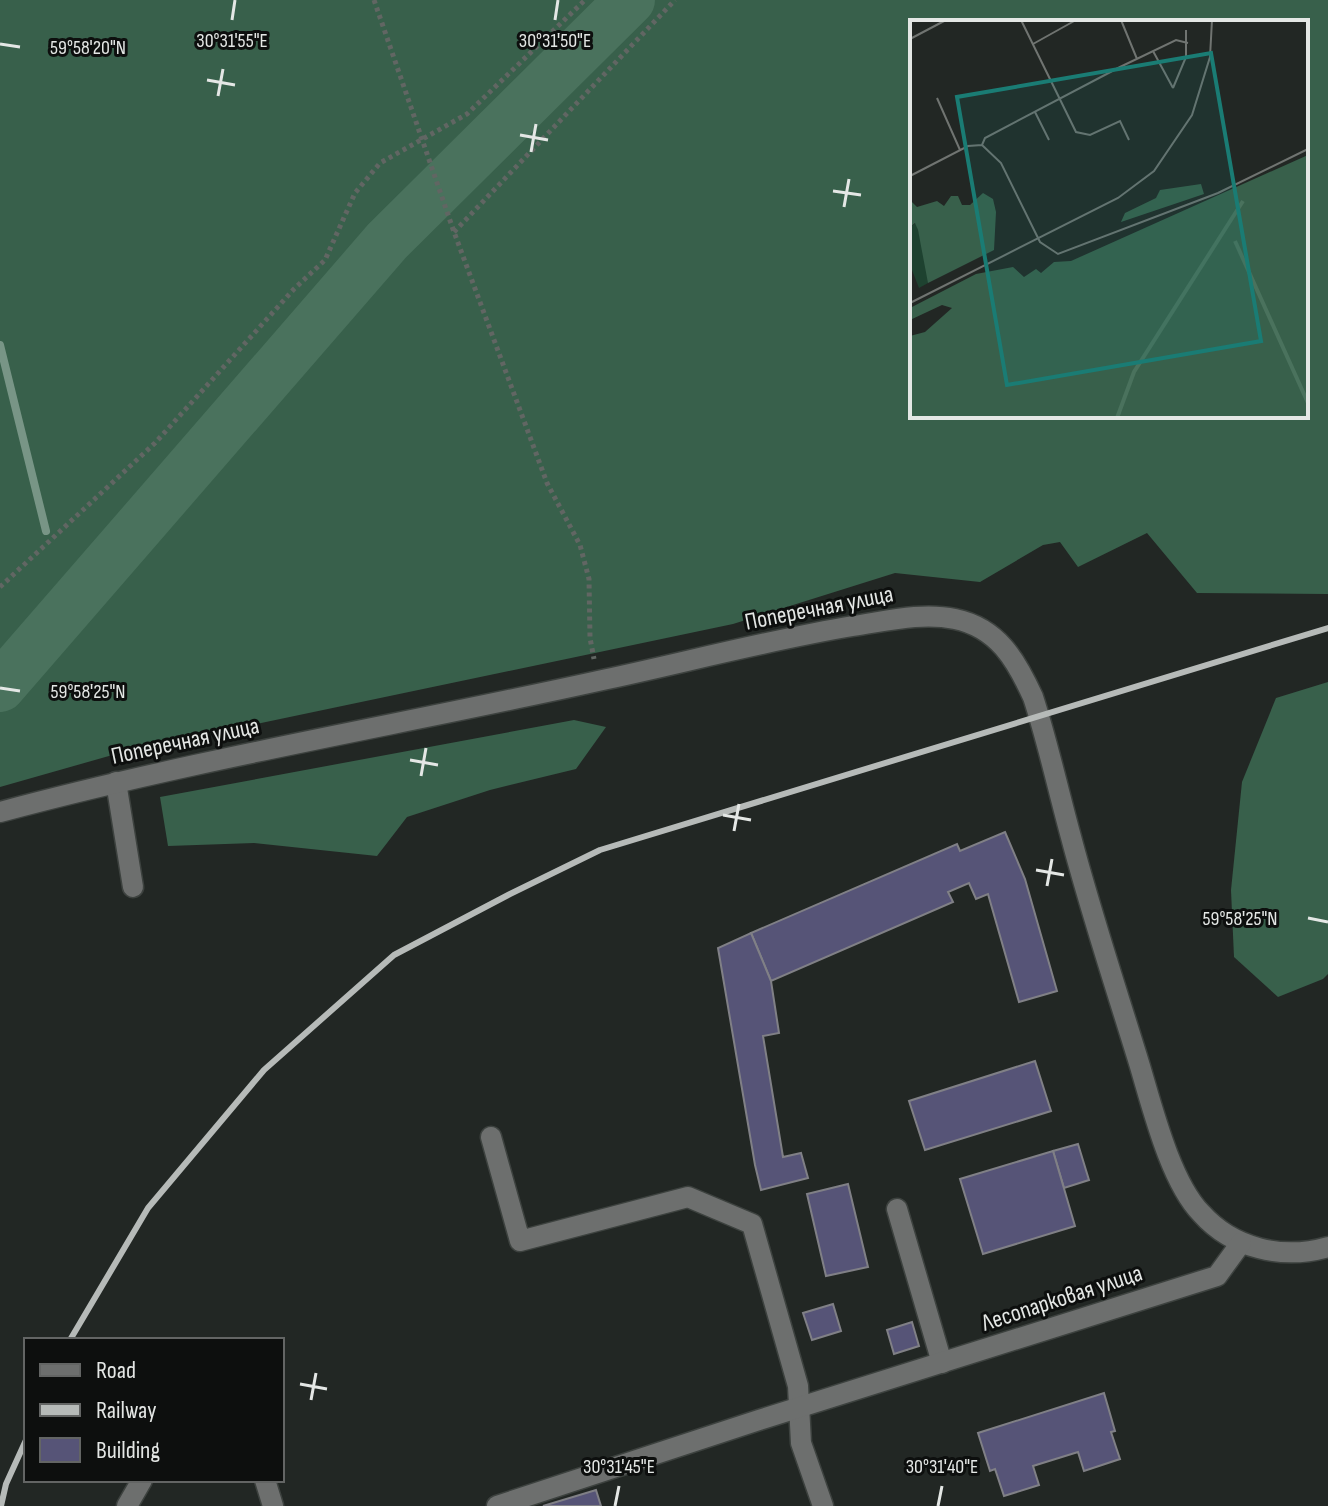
<svg xmlns="http://www.w3.org/2000/svg" width="1328" height="1506" viewBox="0 0 1328 1506" font-family="'Sofia Sans Condensed',sans-serif">
<style>
.forest{fill:#38604b;fill-rule:evenodd}
.lines{fill:none;stroke-linecap:round;stroke-linejoin:round}
.stream{stroke:#789586;stroke-width:8}
.river{stroke:#4a725d;stroke-width:50}
.building{fill:#565477;stroke:#808086;stroke-width:2}
.minor-casing{stroke:#3d423f;stroke-width:23}
.path{stroke:#616663;stroke-width:5;stroke-dasharray:4 4;stroke-linecap:butt}
.minor{stroke:#6d6f6e;stroke-width:20}
.rail{stroke:#b6bab8;stroke-width:6}
.ticks{fill:none;stroke:#e4e7e5;stroke-width:3}
.labels{text-anchor:middle;dominant-baseline:central;stroke-width:6;stroke-linejoin:round;paint-order:stroke}
.street-label{font-size:24px;fill:#e4e7e5;stroke:#0d0f0e}
.inset-river{fill:none;stroke:#4a725d;stroke-width:4}
.inset-road{fill:none;stroke:#707471;stroke-width:2}
.view{fill:#1a7c74;fill-opacity:0.15;stroke:#1a7c74;stroke-width:4}
.inset-edge{fill:none;stroke:#e4e7e5;stroke-width:4}
.ticks-label{font-size:20px;text-anchor:middle;fill:#e4e7e5;stroke:#0d0f0e;stroke-width:6;stroke-linejoin:round;paint-order:stroke}
</style>
<rect width="100%" height="100%" fill="#222724"/>
<!-- forest -->
<g class="forest">
<path d="M0 0H1328V594L1197 593 1147 533 1078 567 1060 542 1043 545 980 582 895 573 733 624 123 752 0 787ZM912 22H1306V416H912Z"/>
<path d="M1328 682V974L1323 979 1278 997 1234 957 1231 890 1242 782 1276 698Z"/>
<path d="M574 720 606 727 576 769 490 790 407 817 377 856 254 843 168 846 160 797Z"/>
</g>
<g class="lines">
<!-- stream -->
<path class="stream" d="M0 345 46 531"/>
<!-- river -->
<path class="river" d="M0 687 387 241 630 0"/>
</g>
<!-- building -->
<g class="building">
<path d="M1005 832 1025 879 1057 991 1019 1002 988 894 976 899 969 883 948 892 953 902 771 981 751 933 957 844 960 851Z"/>
<path d="M751 933 771 981 779 1033 763 1036 783 1157 801 1153 808 1178 761 1190 755 1165 718 948Z"/>
<path d="M1035 1061 1051 1111 925 1150 909 1101Z"/>
<path d="M1078 1144 1089 1180 1064 1188 1053 1151Z"/>
<path d="M1053 1151 1075 1226 983 1254 960 1179Z"/>
<path d="M848 1184 868 1267 826 1276 807 1194Z"/>
<path d="M833 1304 841 1331 812 1340 803 1313Z"/>
<path d="M912 1322 919 1346 894 1354 887 1330Z"/>
<path d="M1104 1393 1115 1431 1111 1432 1120 1459 1084 1471 1078 1452 1033 1466 1039 1485 1004 1496 995 1469 990 1471 978 1433Z"/>
<path d="M596 1490 601 1506H543Z"/>
</g>
<g class="lines">
<!-- minor casing -->
<g class="minor-casing">
<g id="minor">
<path d="M116 782 133 887"/>
<path d="M0 812C197 759 399 725 598 681 683 663 768 640 853 626 887 621 922 612 955 619 998 628 1016 660 1033 697 1048 743 1058 790 1071 837 1091 913 1116 988 1139 1063 1152 1106 1170 1181 1201 1213 1233 1249 1283 1260 1328 1247"/>
<path d="M491 1137 520 1241 688 1197 752 1224 798 1386 801 1443 823 1506"/>
<path d="M897 1209 942 1363"/>
<path d="M265 1480 273 1506"/>
<path d="M127 1506 142 1480"/>
<path d="M497 1506 759 1420 1217 1276 1241 1243"/>
</g>
</g>
<!-- path -->
<g class="path">
<path d="M374 0 454 232 547 483 580 545 589 579 590 638 594 659"/>
<path d="M454 232 675 0"/>
<path d="M0 587 155 443 294 289 325 260 355 193 380 163 467 114 585 0"/>
</g>
<!-- minor -->
<use href="#minor" class="minor"/>
<!-- rail -->
<g class="rail">
<path d="M70 1340 148 1208 264 1070 394 955 510 894 600 850 1328 628"/>
<path d="M1 1506 6 1484 26 1440"/>
</g>
</g>
<!-- ticks -->
<path class="ticks" d="M232 20 235 0M555 20 558 0M0 44 20 47M207 80 235 85M218 96 223 69M520 135 548 140M531 152 536 124M833 191 861 195M844 207 849 179M0 688 20 691M410 760 438 765M421 776 426 748M723 815 751 820M734 831 739 804M1036 870 1064 875M1047 886 1052 859M1308 918 1328 922M300 1384 327 1389M311 1400 316 1373M615 1506 619 1486M938 1506 942 1486"/>
<g class="labels">
<!-- street labels -->
<g class="street-label">
<text transform="translate(819 608) rotate(-11)">Поперечная улица</text>
<text transform="translate(185 741) rotate(-12)">Поперечная улица</text>
<text transform="translate(1062 1298) rotate(-18)">Лесопарковая улица</text>
</g>
</g>
<!-- overview -->
<g transform="translate(910 20)">
<rect width="398" height="398" fill="#222724"/>
<path d="M6 203 18 246V263L9 268 0 245V207Z" fill="#1e4230"/>
<path d="M398 135V398H0V316L15 312 42 288 32 285 0 300V288L66 254 103 247 114 257 126 249 131 253 144 242 161 241ZM291 164 294 174 211 202 215 193 246 178 250 170ZM73 173 83 179 86 192 84 230 18 263 8 210 5 203 0 207V180L7 187 27 181 34 186 41 176H48L52 185H60Z" fill="#38604b"/>
<path class="inset-river" d="M325 221 398 383M207 398 224 352 333 181"/>
<path class="inset-road" d="M111 0 166 112 180 115 210 101 219 120M211 0 227 39M0 19 36 0M123 24 166 0M243 31 263 68M263 68 276 37V10M27 78 50 130M125 92 139 120M72 125 91 143 130 222 148 234 308 173 398 129M72 125 75 118 210 47 266 20 278 23M0 156 58 126 72 125M0 283 208 178 244 151 282 95 300 37 302 0"/>
<path class="view" d="M301 33 351 321 97 365 47 77Z"/>
<rect width="398" height="398" class="inset-edge"/>
</g>
<g class="ticks-label">
<text x="232" y="47">30°31'55"E</text>
<text x="555" y="47">30°31'50"E</text>
<text x="88" y="54">59°58'20"N</text>
<text x="88" y="698">59°58'25"N</text>
<text x="1240" y="925">59°58'25"N</text>
<text x="619" y="1473">30°31'45"E</text>
<text x="942" y="1473">30°31'40"E</text>
</g>
<!-- legend -->
<rect x="24" y="1338" width="260" height="144" fill="#0d0f0e" stroke="#636564" stroke-width="2"/>
<rect x="40" y="1364" width="40" height="12" fill="#6d6f6e" stroke="#636564" stroke-width="2"/>
<text x="96" y="1378" font-size="24" fill="#e4e7e5">Road</text>
<rect x="40" y="1404" width="40" height="12" fill="#b6bab8" stroke="#636564" stroke-width="2"/>
<text x="96" y="1418" font-size="24" fill="#e4e7e5">Railway</text>
<rect x="40" y="1438" width="40" height="24" fill="#565477" stroke="#636564" stroke-width="2"/>
<text x="96" y="1458" font-size="24" fill="#e4e7e5">Building</text>
</svg>
